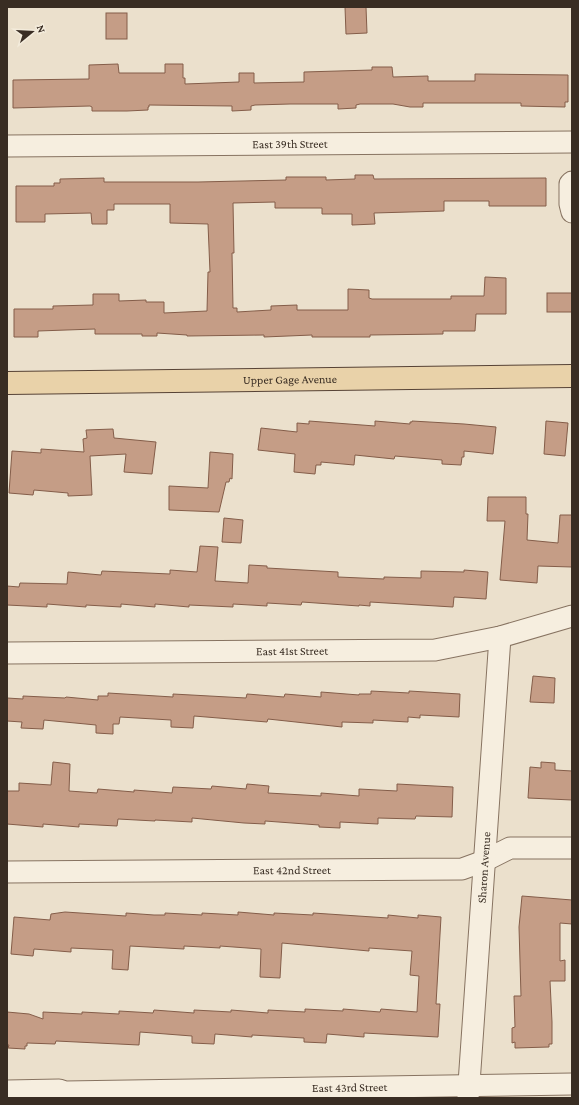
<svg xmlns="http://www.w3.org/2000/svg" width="579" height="1105" viewBox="0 0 579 1105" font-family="'Crimson Pro',serif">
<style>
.building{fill:#c59d86;stroke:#845d49}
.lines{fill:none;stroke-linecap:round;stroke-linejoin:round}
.minor-casing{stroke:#877361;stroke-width:23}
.major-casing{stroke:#564235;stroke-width:24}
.minor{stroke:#f6eedf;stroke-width:21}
.major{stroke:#e9d2a9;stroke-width:22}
.labels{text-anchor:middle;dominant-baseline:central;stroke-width:3;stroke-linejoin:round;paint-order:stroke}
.street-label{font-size:12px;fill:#392d23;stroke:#f3ebdb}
</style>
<rect width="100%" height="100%" fill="#ebe0cc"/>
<!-- building -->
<g class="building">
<path d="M345 7H366L367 33 346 34Z"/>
<rect x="106" y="13" width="21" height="26"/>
<path d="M118 64 119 73H165V64H183V78H185V84L239 82V73H254V83L304 82V72L372 70V67H392L393 77 428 76V81H475V74L568 75V102H565V107L521 106V103H423V107H410L393 104H360L356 105V108L338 109V104H290L255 105 251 106V110L232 111V106L149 105V107H148V110L127 111H92V107L90 106 13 108V80L89 79V65Z"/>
<path d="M355 175H373L374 179 546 178V206H489V201H444V211L374 213 375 224 352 225V214H322V208H275V202L233 203 234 253H232L233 308H237V312L271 310V306L297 305V310H348V289L369 290V298L372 299H451V296H484L485 277 506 278V314H476L475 331H443V334L370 335V337H312V335L264 337V335L187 336V335L157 333V336H142V334H95V329L38 331V337H14V309H53V306L93 305V294H119V301L146 300V302H164V313L207 311 208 272H210L208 224 170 223V204H114V210H107V224H92L91 213 45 214V222H16V186H54V183H60V179L104 178V182H198L286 180V177H326V180L355 179Z"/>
<rect x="547" y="293" width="25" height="19"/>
<path d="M309 421 375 426V421L410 424V422H412V421L464 424 496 427 493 454 464 451V457H462L461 465 442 464V460L395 456 394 459 355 455 354 465 321 462V465H316L315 474 294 472 295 454 258 450 261 428 297 432V423L309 424Z"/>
<path d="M546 421 568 423 565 456 544 454Z"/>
<path d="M113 429 114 438 156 442 152 474 124 472 126 454 90 456 92 495 68 496V493L34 490 33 495 9 493 12 451 41 453V449L84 452 83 439 87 438 86 430Z"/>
<path d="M210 452 233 454 232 479 230 478 229 482H226L219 512 169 510V486L208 488Z"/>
<path d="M488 497H526V514H528L527 540 558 543 560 515H572V567L538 566 537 583 500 580 505 521H487Z"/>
<path d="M224 518 243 520 241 543 222 542Z"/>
<path d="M200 546 218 547 215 581 248 583 249 565 267 566V568L338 572V577L384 579V577L421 578V571L464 572V570L488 572 486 599 454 597 453 607 370 602V606L359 605V606L302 602 301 605 267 603V606L233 604V607L189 605V607L155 604V607L121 604V607L86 605V607L47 604V607L7 605V586L19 587 20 583 67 584 68 572 101 575 102 571 170 574V570L197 572Z"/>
<path d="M533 676 555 678 554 703 530 702Z"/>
<path d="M371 691 409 693V691L460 694 459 717 420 715V718L408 717V722L373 720V723L342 722V727L268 719 267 722 194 716 193 728 171 727V720L120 717 119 724H113V734L96 733V725L44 720 43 729 21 728 22 722 7 721V698L23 699V696L65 698 66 697 98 700V696H108V693L173 697V694L246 698 247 694 284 697 285 694 321 697V692L359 695V694H371Z"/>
<path d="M53 762 70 764 69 791 97 793 98 789 134 792V790L172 793 173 787 211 789 212 786 246 789 247 784 269 786 268 793 321 796V793L359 796V789L397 791V784L453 787 452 817 416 816 415 819 378 818V824L340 822V828L319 827V825L265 821V824L244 823 192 818V822L155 820V821L118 819 117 826 79 824V827L43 824V827L7 824V791H19V783L51 785Z"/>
<path d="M541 762 555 763V770L572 771V800L528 798 530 767 541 768Z"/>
<path d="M522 896 572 900V924L560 923V961L565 960V981H550L552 1022V1044H549V1047L515 1048V1042L512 1043V1028L515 1027 514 996H521L519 927Z"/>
<path d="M65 912 126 916V913L154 915H165V913L202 915V913L238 915V912L274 915V913L313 915V913L388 918V915L418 918V915L441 917 436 1004H440L438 1037 364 1033V1037L327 1034 326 1043 304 1042V1038L252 1035V1037L215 1034 214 1044 192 1043V1036L140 1032 139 1045 56 1041 55 1044 27 1043V1046H25V1049L8 1048 9 1045H7V1012L29 1014 43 1019V1012L82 1014V1012L119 1014V1011L153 1013 154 1010 194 1013V1010L231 1012V1010L268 1013V1010L305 1012V1009L343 1011V1009L380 1012 381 1009 417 1012 419 976 410 975 412 951 369 948V951L282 943 280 978 260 977 261 949 220 946V948L184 946V949L130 946 128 970 112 969 113 950 71 948V952L34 949 33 956 11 954 14 917 50 920 51 914Z"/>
</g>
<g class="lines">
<!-- minor casing -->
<g class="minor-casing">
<g id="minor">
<path id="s1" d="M7 146 572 142"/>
<path d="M572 182 570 184V204L572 212"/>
<path id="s2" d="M7 653 435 650 500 637 572 616"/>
<path id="s3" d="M7 872 462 869 484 861 510 848H572"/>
<path id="s4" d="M7 1091 59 1090 65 1092 572 1084"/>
<path id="s5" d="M468 1098 500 637"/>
</g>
</g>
<!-- major casing -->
<g class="major-casing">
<g id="major">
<path id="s6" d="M7 383 572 376"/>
</g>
</g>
<!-- minor -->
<use href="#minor" class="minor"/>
<!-- major -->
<use href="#major" class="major"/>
</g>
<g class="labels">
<!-- street labels -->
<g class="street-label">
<text stroke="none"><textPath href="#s1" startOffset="283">East 39th Street</textPath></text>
<text stroke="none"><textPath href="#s6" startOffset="283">Upper Gage Avenue</textPath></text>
<text stroke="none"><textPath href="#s2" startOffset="285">East 41st Street</textPath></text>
<text stroke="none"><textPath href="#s5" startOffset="231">Sharon Avenue</textPath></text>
<text stroke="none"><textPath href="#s3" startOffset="285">East 42nd Street</textPath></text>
<text stroke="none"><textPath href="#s4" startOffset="343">East 43rd Street</textPath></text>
</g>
</g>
<!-- border -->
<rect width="579" height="1105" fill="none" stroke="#392d23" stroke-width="16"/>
<!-- north arrow -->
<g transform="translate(32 32) rotate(72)" stroke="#f3ebdb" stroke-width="3" paint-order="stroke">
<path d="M0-3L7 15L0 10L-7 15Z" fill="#392d23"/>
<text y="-6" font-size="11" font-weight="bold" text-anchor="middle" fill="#392d23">N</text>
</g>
</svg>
